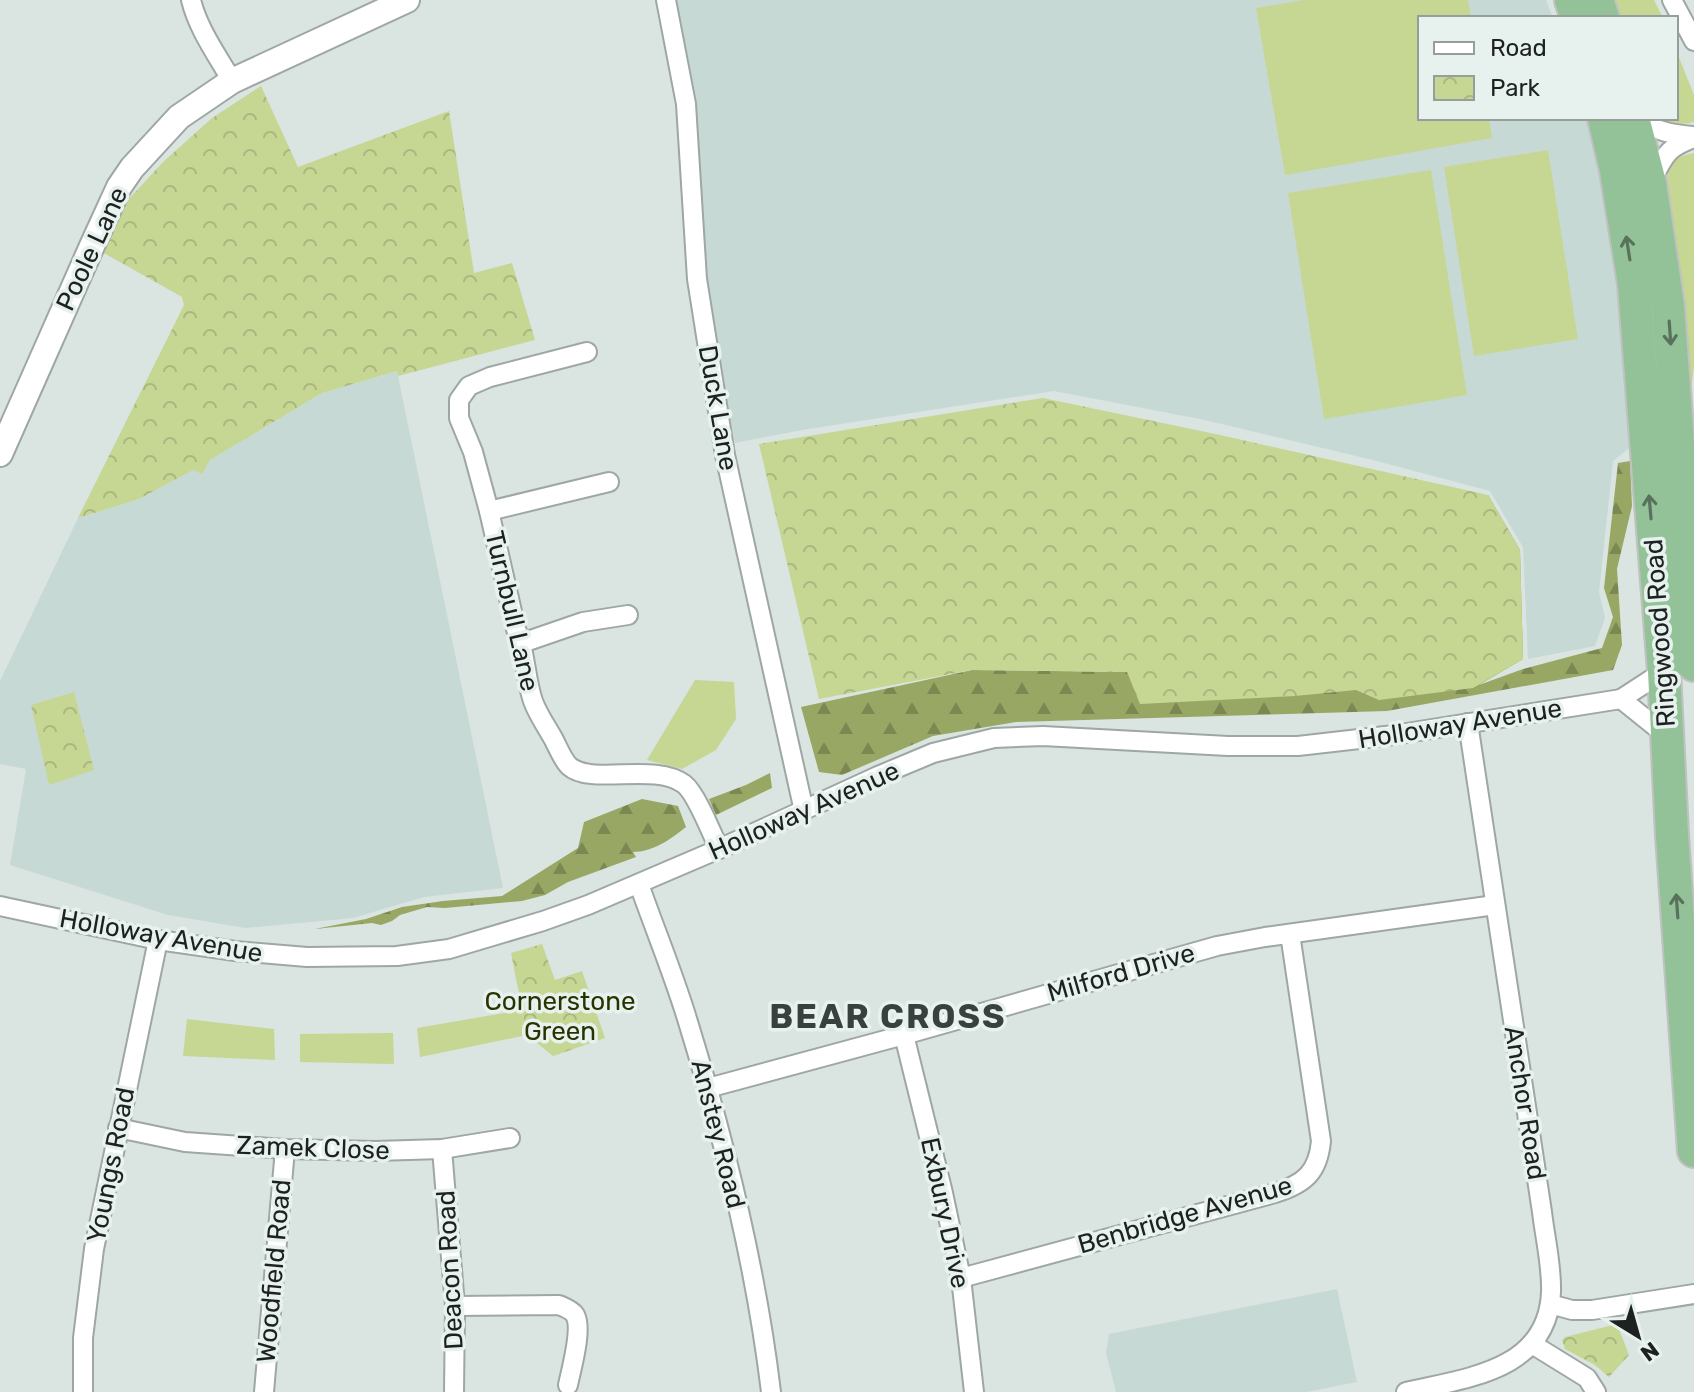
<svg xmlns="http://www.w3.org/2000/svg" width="1694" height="1392" viewBox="0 0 1694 1392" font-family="Rubik,sans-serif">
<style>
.built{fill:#c7d9d4}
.green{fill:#c6d693}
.forest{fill:url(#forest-firs)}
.park{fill:url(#park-crowns)}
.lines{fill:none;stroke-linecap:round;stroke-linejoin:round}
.minor-casing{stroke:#9ea7a4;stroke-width:22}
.tertiary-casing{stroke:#9ea7a4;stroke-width:28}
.trunk-casing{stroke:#c0c1c1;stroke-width:36}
.minor{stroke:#fff;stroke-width:18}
.tertiary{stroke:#fff;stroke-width:24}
.trunk{stroke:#93c298;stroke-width:32}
.oneway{stroke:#58725c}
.labels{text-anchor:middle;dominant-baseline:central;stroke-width:7;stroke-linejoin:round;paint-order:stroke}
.street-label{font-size:26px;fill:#1d2120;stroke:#e7f1ee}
.park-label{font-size:26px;fill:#2a3300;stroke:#e7f1ee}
.district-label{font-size:34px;font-weight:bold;letter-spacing:2px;fill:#39413f;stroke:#e7f1ee}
</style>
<defs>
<pattern id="forest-firs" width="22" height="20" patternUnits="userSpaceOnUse" patternTransform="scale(2)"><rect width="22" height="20" fill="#98a764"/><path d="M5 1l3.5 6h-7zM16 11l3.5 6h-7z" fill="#7b8852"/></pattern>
<pattern id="park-crowns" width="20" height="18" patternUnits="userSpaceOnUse" patternTransform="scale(2)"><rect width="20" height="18" fill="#c6d693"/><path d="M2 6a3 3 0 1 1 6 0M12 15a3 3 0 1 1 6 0" fill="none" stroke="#aab77e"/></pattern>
</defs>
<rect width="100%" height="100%" fill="#dae4e1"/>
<!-- built -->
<g class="built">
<path d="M675 0H1546L1553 18H1420V118H1589L1597 151 1610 230 1626 372 1629 448 1613 461 1599 592 1605 618 1595 646 1528 659 1523 547 1490 491 1373 460 1205 420 1054 391 802 430 735 443 724 399 705 273Z"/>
<path d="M397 371 503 888 424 897 353 918 245 928 168 915 10 865 26 769 0 764V681L78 518 139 499 210 460 322 393Z"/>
<path d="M1337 1289 1357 1382 1307 1392H1116L1106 1353 1109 1334Z"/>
</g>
<!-- green -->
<g class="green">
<path d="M1304 0H1468L1471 18H1420V118H1489L1492 138 1285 175 1256 8Z"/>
<path d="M1607 0H1654L1663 18H1614Z"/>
<path d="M1676 50 1694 95V122C1682 125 1667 125 1657 118H1676Z"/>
<path d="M1548 150 1578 339 1474 356 1444 167Z"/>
<path d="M1694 153V367L1689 404 1694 417V522L1666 186C1669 163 1669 158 1694 153Z"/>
<path d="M1431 170 1467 395 1324 419 1288 193Z"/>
<path d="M695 680 734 682 736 719 716 750 682 769 647 760Z"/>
<path d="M522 1010 527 1035 420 1057 417 1028Z"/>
<path d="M187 1019 274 1029 275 1060 183 1056Z"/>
<path d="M393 1033 394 1064 300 1062V1034Z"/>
</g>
<!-- forest -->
<g class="forest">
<path d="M1630 461 1632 506 1617 569 1622 645 1613 670 1387 711 1016 722 933 736 842 775 819 772 801 707 972 670 1127 672 1488 495 1520 550 1523 659 1479 685 1523 669 1602 648 1613 617 1604 588 1618 463Z"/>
<path d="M770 773 772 788 716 815 709 799 746 785Z"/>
<path d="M642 799 678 806 686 827C671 839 653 852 633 852L636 857 568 882 545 895 522 901 445 908 427 907 400 915 392 921 381 925 372 923 315 929 366 919 402 907 443 901 502 896 578 848 584 822Z"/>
</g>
<!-- park -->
<g class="park">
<path d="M261 86 298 167 449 111 474 273 512 263 535 340 398 376 397 371 322 393 210 460 202 474 193 470 139 499 78 518 184 305 182 297 102 252 110 231 126 202 163 162 212 118Z"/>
<path d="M1043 398 1220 435 1488 495 1520 550 1523 659 1473 688 1379 700 1356 690 1295 696 1140 704 1127 672 972 670 819 699 759 444Z"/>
<path d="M74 692 94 770 49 785 31 705Z"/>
<path d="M542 944 555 980 582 971 605 1038 553 1056 527 1035 511 953Z"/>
<path d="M1617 1324 1629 1355 1609 1377 1595 1365 1565 1349 1562 1340 1565 1337Z"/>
</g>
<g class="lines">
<!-- minor casing -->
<g class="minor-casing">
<g id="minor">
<path d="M191 0C198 29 217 55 232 81"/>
<path d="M666 0 686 104 697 279 725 455 804 811"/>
<path d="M1672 0 1694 41"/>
<path d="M1640 118C1655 132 1672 134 1692 136"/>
<path d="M1650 182C1666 156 1664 149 1694 138"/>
<path d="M587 352 490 377 469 386 459 400V418L473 452 489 511 516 629C526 652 525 678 533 701 538 715 547 727 554 740 558 748 563 760 569 766 591 786 654 762 684 784 696 793 712 834 719 849"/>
<path d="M489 511 609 482"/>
<path d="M522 643 583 622 628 615"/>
<path d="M1664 671 1621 699 1667 736"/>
<path d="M639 884C655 930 674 975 688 1022 725 1142 756 1267 771 1392"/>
<path d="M0 906 158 940 235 951 307 957 397 956 449 949 543 921 588 905 719 849 878 776 933 753 994 738 1043 736 1228 746H1298L1394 735 1621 699"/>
<path d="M904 1035 943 1193 961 1278 974 1392"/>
<path d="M708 1088 904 1035 1217 946 1265 937 1495 905"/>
<path d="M118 1128 185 1142 285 1149 376 1151 442 1149 510 1138"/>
<path d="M442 1149 455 1306 454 1392"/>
<path d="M961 1278 1275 1193C1304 1184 1318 1173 1321 1141L1290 934"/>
<path d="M1550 1304 1572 1310H1592L1694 1294"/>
<path d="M455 1306 559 1305C564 1307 572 1310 575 1315 583 1329 571 1370 568 1385"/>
<path d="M1532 1344 1587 1378 1596 1392"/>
<path d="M83 1392V1338L94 1249 158 940"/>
<path d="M264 1392 285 1149"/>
<path d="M1406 1392C1466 1378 1548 1371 1551 1292 1552 1266 1545 1238 1542 1212L1468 723"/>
</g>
</g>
<!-- tertiary casing -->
<g class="tertiary-casing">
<path id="tertiary" d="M0 454 92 246 119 187 132 168 179 117 232 81 407 0"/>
</g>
<!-- trunk casing -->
<g class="trunk-casing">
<g id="trunk">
<path d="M1571 0 1577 18"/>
<path d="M1597 0 1603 18"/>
<path d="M1604 118 1616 170 1634 284 1664 671 1672 835 1694 1151"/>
<path d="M1633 118 1650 183 1668 306 1694 665"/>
</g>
</g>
<!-- minor -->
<use href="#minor" class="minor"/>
<!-- tertiary -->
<use href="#tertiary" class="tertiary"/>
<!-- trunk -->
<use href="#trunk" class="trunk"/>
</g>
<!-- one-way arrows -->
<defs><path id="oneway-shaft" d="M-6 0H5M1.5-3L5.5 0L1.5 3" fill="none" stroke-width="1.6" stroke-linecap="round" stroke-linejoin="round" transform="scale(2)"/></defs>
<g class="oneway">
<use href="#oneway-shaft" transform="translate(1628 248) rotate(-99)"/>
<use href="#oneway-shaft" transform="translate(1670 333) rotate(86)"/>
<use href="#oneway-shaft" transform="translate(1650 507) rotate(-95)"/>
<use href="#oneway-shaft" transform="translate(1677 906) rotate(-94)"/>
</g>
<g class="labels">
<!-- street labels -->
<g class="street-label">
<text transform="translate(92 249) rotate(-65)">Poole Lane</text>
<text transform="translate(718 408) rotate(80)">Duck Lane</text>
<text transform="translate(512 611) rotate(77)">Turnbull Lane</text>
<text transform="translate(1660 633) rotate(-94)">Ringwood Road</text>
<text transform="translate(1460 724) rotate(-9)">Holloway Avenue</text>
<text transform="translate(804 811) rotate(-24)">Holloway Avenue</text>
<text transform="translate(161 936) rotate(10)">Holloway Avenue</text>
<text transform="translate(1121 973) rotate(-16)">Milford Drive</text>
<text transform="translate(1525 1103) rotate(81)">Anchor Road</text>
<text transform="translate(718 1134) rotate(76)">Anstey Road</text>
<text transform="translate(313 1148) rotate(2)">Zamek Close</text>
<text transform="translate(111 1165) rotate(-79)">Youngs Road</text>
<text transform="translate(945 1213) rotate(78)">Exbury Drive</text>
<text transform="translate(1185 1215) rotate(-16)">Benbridge Avenue</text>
<text transform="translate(450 1270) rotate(-93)">Deacon Road</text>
<text transform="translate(274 1271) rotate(-85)">Woodfield Road</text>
</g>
<!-- park labels -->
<g class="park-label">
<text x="560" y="1001">Cornerstone<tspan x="560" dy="30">Green</tspan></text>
</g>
<!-- district labels -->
<g class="district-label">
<text x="888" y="1016">BEAR CROSS</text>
</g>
</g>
<!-- legend -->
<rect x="1418" y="16" width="260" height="104" fill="#e7f1ee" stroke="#969e9c" stroke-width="2"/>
<rect x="1434" y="42" width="40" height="12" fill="#ffffff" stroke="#969e9c" stroke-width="2"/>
<text x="1490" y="56" font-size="24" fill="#1d2120">Road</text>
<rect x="1434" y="76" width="40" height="24" fill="url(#park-crowns)" stroke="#969e9c" stroke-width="2"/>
<text x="1490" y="96" font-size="24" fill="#1d2120">Park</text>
<!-- north arrow -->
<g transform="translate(1638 1336) rotate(143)" stroke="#e7f1ee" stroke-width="6" paint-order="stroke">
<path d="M0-6L14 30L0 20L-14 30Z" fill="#1d2120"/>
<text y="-12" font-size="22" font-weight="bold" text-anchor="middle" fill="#1d2120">N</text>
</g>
</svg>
